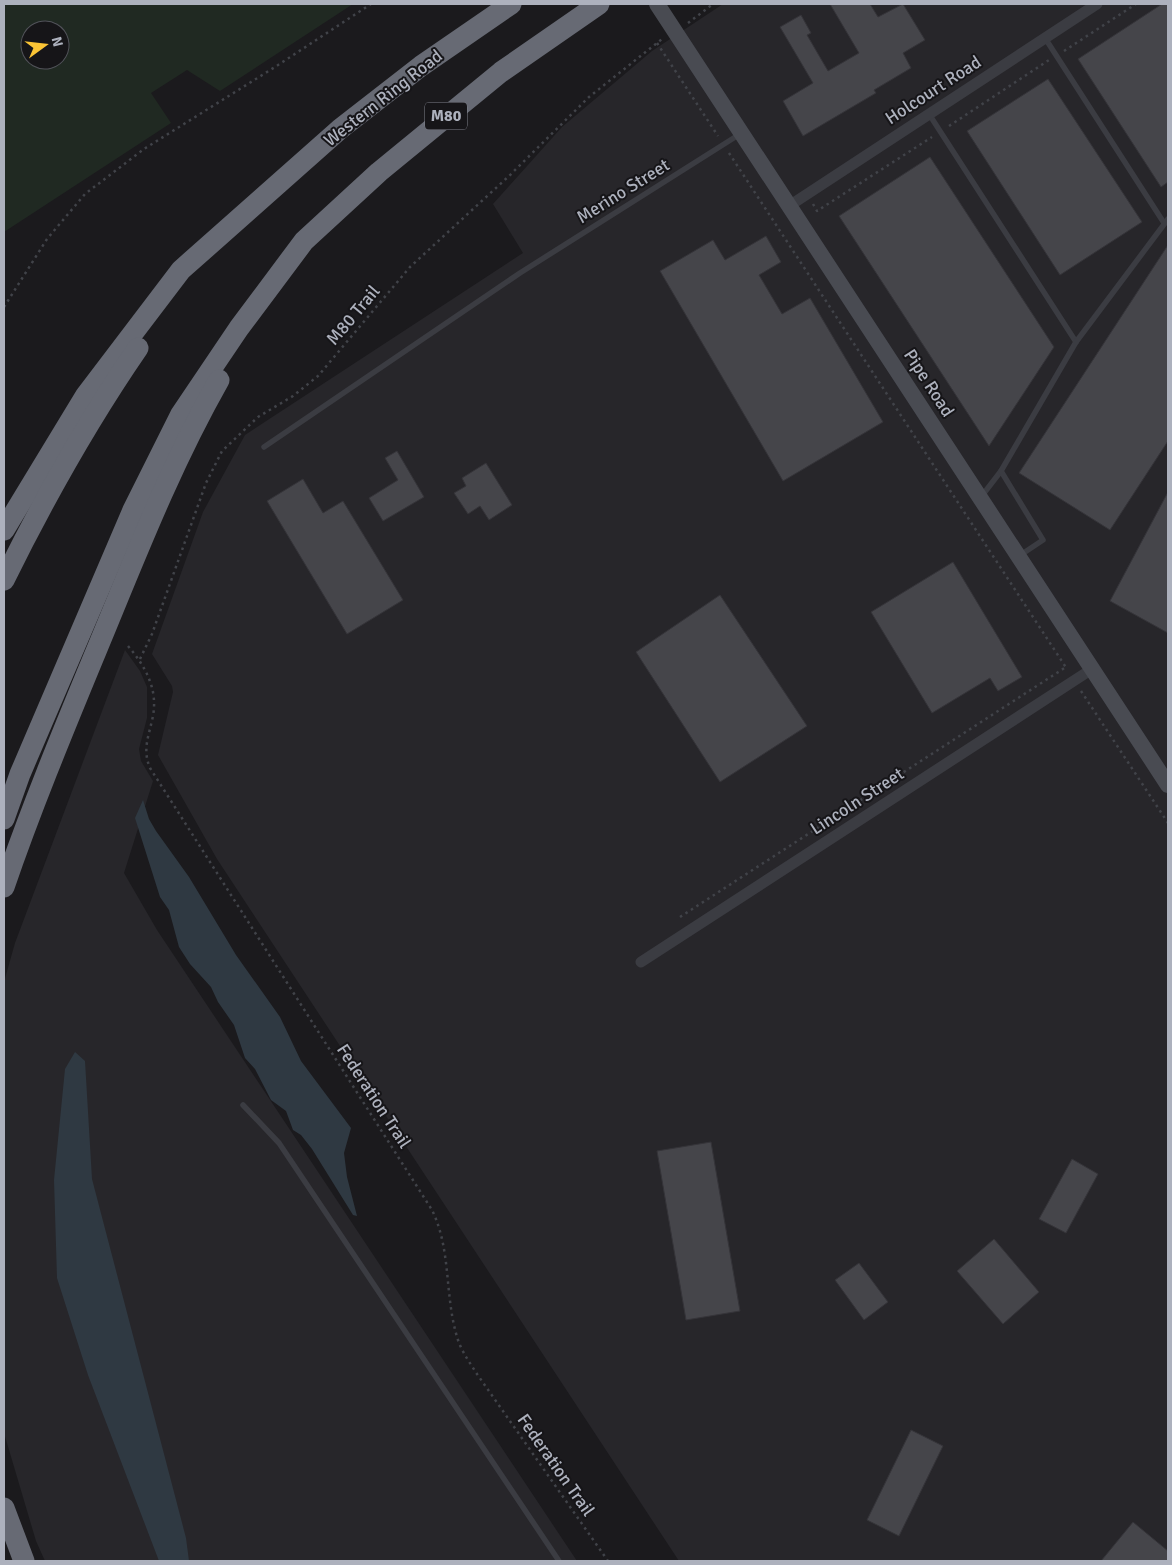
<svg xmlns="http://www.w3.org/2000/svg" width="1172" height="1565" viewBox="0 0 1172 1565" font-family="Signika,sans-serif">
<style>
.built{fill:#27262a}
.green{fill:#202922;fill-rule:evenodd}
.water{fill:#2f3942}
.building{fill:#45454a;stroke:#353439}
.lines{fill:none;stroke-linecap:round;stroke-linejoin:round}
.path{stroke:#414349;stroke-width:2.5;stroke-dasharray:2.5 4;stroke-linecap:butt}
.lane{stroke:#3b3c42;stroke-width:5.5}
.street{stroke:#3b3c42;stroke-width:11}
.secondary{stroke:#494b52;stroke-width:16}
.highway{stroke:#676a74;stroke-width:21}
.labels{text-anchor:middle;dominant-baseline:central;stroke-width:4;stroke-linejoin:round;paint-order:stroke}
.shield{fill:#161518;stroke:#80828c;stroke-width:1}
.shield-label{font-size:16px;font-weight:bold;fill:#adb1bd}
.street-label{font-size:18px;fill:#adb1bd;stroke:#161518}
</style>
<rect width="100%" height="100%" fill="#1b1a1d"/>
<!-- built -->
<g class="built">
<path d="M723 4H1168V1561H679L217 859 158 755 173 692 172 686 152 654 203 512 245 435 523 253 493 204 562 127 652 51Z"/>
<path d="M125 650 140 671 147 687V718L139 749 141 761 153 781 124 873 157 930 577 1561H45L36 1541 4 1433V982L15 943Z"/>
</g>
<!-- green -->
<path class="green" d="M4 4H353L220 91 187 70 151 93 171 123 4 232ZM30 30H60V60H30Z"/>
<!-- water -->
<g class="water">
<path d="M143 800 149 819 156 831 189 877 236 955 280 1017 301 1061 351 1128 344 1153 347 1177 357 1216 353 1215 312 1149 301 1135 293 1130 286 1111 271 1100 255 1069 245 1058 234 1025 218 1002 211 987 190 964 179 947 169 910 160 897 135 818Z"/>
<path d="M75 1052 85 1061 92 1179 186 1538 189 1561H159L88 1375 57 1278 54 1180 65 1069Z"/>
</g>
<!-- building -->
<g class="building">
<path d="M830 4H870L878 17 903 4 925 40 903 53 911 68 874 90 876 93 803 136 783 101 813 83 780 27 801 15 811 33 807 35 828 71 859 53Z"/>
<path d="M1162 4H1168V182L1161 187 1078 59Z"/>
<path d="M1048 79 1142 222 1060 275 967 131Z"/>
<path d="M930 157 1054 347 989 446 839 216Z"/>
<path d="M766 236 781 262 759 275 782 314 810 298 883 422 783 481 660 271 713 240 725 260Z"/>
<path d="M1168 245V441L1110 530 1019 473Z"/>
<path d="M397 451 424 497 383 521 369 498 398 480 385 458Z"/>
<path d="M486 463 512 505 489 520 480 506 468 514 454 493 466 486 462 478Z"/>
<path d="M303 479 323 513 343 501 403 600 347 634 267 501Z"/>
<path d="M1168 492V633L1110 601Z"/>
<path d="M953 562 1022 677 998 691 990 678 932 713 871 612Z"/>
<path d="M720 595 807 726 720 782 636 652Z"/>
<path d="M711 1142 740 1311 686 1320 657 1151Z"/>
<path d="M1072 1159 1098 1174 1066 1233 1039 1219Z"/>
<path d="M994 1239 1039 1292 1003 1324 957 1271Z"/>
<path d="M859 1263 888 1302 864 1320 835 1280Z"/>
<path d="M911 1430 943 1446 899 1536 867 1520Z"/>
<path d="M1133 1522 1168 1551V1561H1101Z"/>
</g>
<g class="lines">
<!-- path -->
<g class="path">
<path d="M688 23 713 4"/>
<path d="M657 43 718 136"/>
<path d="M1064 51 1136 4"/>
<path d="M949 126 1049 60"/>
<path d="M729 153 1067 669"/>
<path d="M813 204 817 211 932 137"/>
<path d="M4 307 47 239 85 194 144 149 275 67 371 4"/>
<path d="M128 646C145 666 158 688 153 716 149 736 142 749 150 768L432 1210C452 1251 444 1297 458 1340 462 1352 470 1363 477 1374L608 1561"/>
<path d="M140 659 152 634 206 483 222 451 258 417 293 396 318 376 410 267 509 176 589 97 662 39"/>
<path d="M1081 691 1168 823"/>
<path d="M680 917 1066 667"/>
</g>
<!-- lane -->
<g class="lane">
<path d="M1045 38 1164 223"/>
<path d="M929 114 1076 342"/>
<path d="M264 447 520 273 740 134"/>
<path d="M981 497 1001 471"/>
<path d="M1019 556 1043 540 1001 471 1076 342 1168 219"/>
<path d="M243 1105 279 1143 559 1561"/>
</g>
<!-- street -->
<g class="street">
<path d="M789 206 1097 4"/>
<path d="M641 962 1092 669"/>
</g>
<!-- secondary -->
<path class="secondary" d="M657 4 1168 785"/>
<!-- highway -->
<g class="highway">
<path d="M4 530 86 395 181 270 340 129 421 66 511 4"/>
<path d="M4 580C44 499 87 422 138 348"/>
<path d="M4 819 20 774 133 510 181 414 239 328 304 241 379 172 501 72 599 4"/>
<path d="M4 887C34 800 69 717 104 632 139 547 173 461 219 380"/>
<path d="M4 1508 24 1561"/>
</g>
</g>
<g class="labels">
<!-- shield labels -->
<rect class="shield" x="425" y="102.5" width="42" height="27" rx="4"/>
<g class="shield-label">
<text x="446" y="116">M80</text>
</g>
<!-- street labels -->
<g class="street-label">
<text transform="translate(933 90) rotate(-33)">Holcourt Road</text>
<text transform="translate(383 98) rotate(-38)">Western Ring Road</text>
<text transform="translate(623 191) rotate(-32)">Merino Street</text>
<text transform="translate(353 315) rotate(-50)">M80 Trail</text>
<text transform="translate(929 383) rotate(57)">Pipe Road</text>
<text transform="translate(857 801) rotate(-33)">Lincoln Street</text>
<text transform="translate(374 1096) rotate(57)">Federation Trail</text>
<text transform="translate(556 1465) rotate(55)">Federation Trail</text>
</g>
</g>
<!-- border -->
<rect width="1172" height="1565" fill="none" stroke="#adb1bd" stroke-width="10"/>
<!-- north arrow -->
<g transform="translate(45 45) rotate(75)"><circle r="24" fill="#161518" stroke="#52535a"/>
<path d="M0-4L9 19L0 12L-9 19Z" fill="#fbc435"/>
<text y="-8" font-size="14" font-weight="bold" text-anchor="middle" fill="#adb1bd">N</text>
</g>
</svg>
